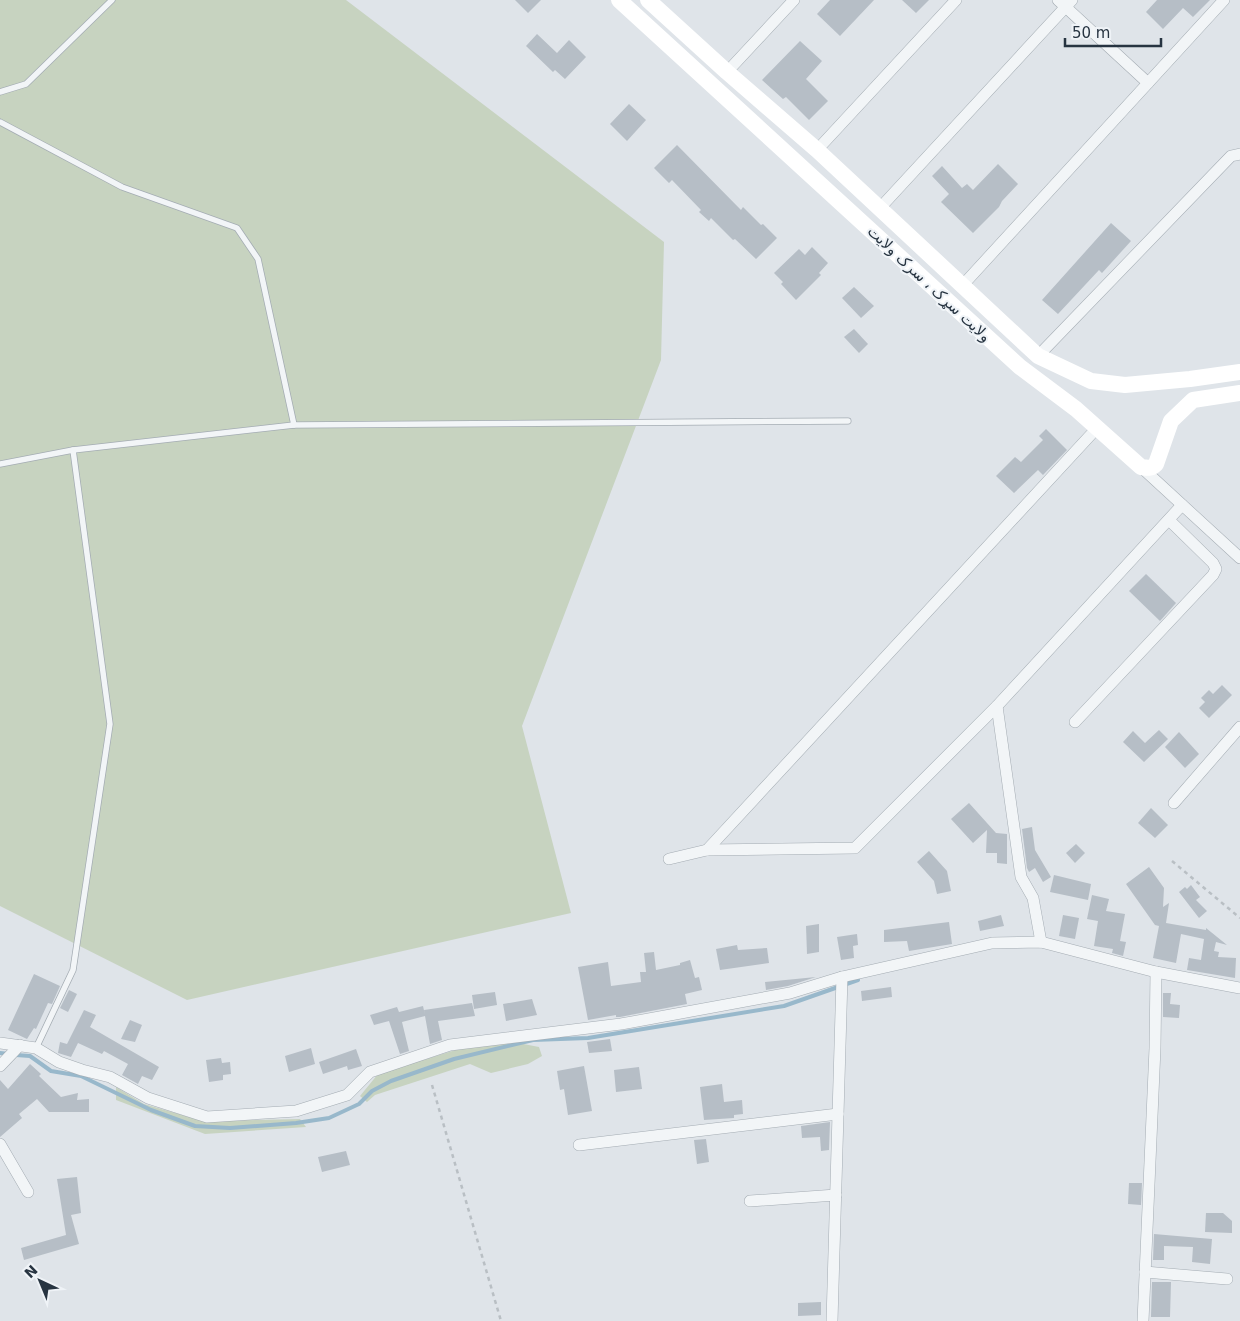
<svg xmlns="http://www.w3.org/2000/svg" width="1240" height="1321" viewBox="0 0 1240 1321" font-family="'DejaVu Sans','Noto Sans Arabic',sans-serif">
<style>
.green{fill:#c7d3c0}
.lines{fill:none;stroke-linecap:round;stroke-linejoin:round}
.stream{stroke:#98b8cb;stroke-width:4}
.building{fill:#b6bec6}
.lane-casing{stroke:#a4acb3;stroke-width:7}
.street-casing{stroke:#a4acb3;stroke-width:12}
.path{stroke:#b9bfc4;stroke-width:2.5;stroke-dasharray:4 4;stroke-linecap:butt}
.lane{stroke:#f2f5f7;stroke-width:5.5}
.street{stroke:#f2f5f7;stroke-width:11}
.secondary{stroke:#fff;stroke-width:16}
.labels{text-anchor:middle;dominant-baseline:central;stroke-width:4;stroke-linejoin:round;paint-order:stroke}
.street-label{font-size:15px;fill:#273441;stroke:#eff3f7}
</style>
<rect width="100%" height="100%" fill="#dfe4e9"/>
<!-- green -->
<g class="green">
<path d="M0 0H346L664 242 661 360 522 726 571 913 187 1000 0 906Z"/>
<path d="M508 1041 539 1047 542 1056 528 1064 491 1073 470 1064 375 1095 367 1102 360 1096 378 1074 465 1047Z"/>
<path d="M116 1087 144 1104 203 1121 300 1119 306 1127 205 1134 116 1100Z"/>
</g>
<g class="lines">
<!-- stream -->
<g class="stream">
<path d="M0 1053 9 1054"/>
<path d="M16 1055 30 1056 51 1071 81 1076 151 1110 195 1126 230 1128 296 1123 329 1118 359 1104 372 1091 391 1081 454 1059 533 1040 588 1038 784 1006 858 980"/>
</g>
</g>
<!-- building -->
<g class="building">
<path d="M515 0H541L528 13Z"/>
<path d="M830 0H874L840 36 817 14Z"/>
<path d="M902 0H929L916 13Z"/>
<path d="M1157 0H1210L1193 17 1183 8 1163 29 1146 12Z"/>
<path d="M537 34 557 53 569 40 586 57 565 79 555 70 553 72 526 46Z"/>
<path d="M800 41 822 61 806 79 828 101 809 120 786 97 783 99 762 80Z"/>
<path d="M629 104 646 120 627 141 610 124Z"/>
<path d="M677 145 741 210 743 207 761 225 763 224 777 238 756 259 735 239 733 240 711 218 709 221 699 212 701 210 672 180 669 183 654 168Z"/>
<path d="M998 164 1018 184 1002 201 999 207 973 233 941 202 949 194 932 176 942 166 962 188 967 184 973 190Z"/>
<path d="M1111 223 1131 241 1102 273 1099 270 1058 314 1042 300Z"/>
<path d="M812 247 828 263 819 273 821 275 796 300 781 284 783 282 774 273 799 249 805 255Z"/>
<path d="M854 287 874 306 861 318 842 298Z"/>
<path d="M854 329 868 344 859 353 844 337Z"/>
<path d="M1046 429 1067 450 1043 475 1038 470 1014 493 996 476 1015 457 1021 462 1043 440 1039 436Z"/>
<path d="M1146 574 1176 603 1160 621 1129 591Z"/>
<path d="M1222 685 1232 695 1209 718 1199 708 1205 702 1201 698 1209 690 1213 694Z"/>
<path d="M1159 730 1168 739 1144 762 1123 742 1133 731 1145 743Z"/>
<path d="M1179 732 1199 754 1185 768 1165 747Z"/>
<path d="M969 803 996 833 1007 834V864L997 863V853H986L987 830 973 843 951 819Z"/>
<path d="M1151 808 1168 825 1155 838 1138 823Z"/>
<path d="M1032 827 1035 850 1051 877 1043 882 1035 868 1029 872 1027 868 1022 829Z"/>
<path d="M1076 844 1085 853 1075 863 1066 853Z"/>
<path d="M929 851 947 871 951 891 937 894 934 881 917 862Z"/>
<path d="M1149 867 1164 888 1163 907 1169 903 1166 923 1206 930V928L1227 945 1216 942 1214 951 1219 952 1218 957 1236 958 1235 978 1187 970 1189 958 1201 960 1204 939 1181 934 1176 963 1153 958 1159 926 1155 925 1126 884Z"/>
<path d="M1054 875 1091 884 1088 900 1050 892Z"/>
<path d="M1191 885 1200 897 1196 900 1207 911 1199 918 1179 892 1185 887 1187 889Z"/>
<path d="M1092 895 1109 899 1106 911 1125 914 1120 941 1126 942 1123 956 1112 953 1113 949 1094 946 1098 921 1087 919Z"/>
<path d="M1001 915 1004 926 980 931 978 921Z"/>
<path d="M1063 915 1079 918 1075 939 1059 936Z"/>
<path d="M949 922 952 944 909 951 907 941 884 942V930Z"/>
<path d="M819 924V952L807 954 806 926Z"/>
<path d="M857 934 858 945 853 946 854 958 841 960 837 937Z"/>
<path d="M737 945 738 950 767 948 769 963 720 970 716 949Z"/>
<path d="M654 952 656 970 680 965V963L690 960 695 978 699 977 702 990 685 994 687 1004 620 1017H616V1015L588 1020 578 967 608 962 611 986 641 982 640 972H646L644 953Z"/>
<path d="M34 974 60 986 52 1004 48 1003 36 1029 34 1028 27 1039 8 1030Z"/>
<path d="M816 977 788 986 766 990 765 982Z"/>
<path d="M891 987 892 997 862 1001 861 991Z"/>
<path d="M69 990 77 994 68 1012 60 1008Z"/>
<path d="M495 992 497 1005 474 1009 472 995Z"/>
<path d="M1163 993H1171L1170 1004 1180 1005 1179 1018 1163 1017Z"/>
<path d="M532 999 537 1015 506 1021 503 1004Z"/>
<path d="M472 1003 475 1016 438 1021 442 1040 430 1044 425 1016 402 1022 409 1051 400 1054 389 1021 374 1025 370 1015 397 1007 399 1012 423 1006 425 1015 424 1010Z"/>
<path d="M84 1010 96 1015 90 1027 159 1067 152 1080 142 1076 138 1084 122 1075 128 1064 104 1051 102 1054 78 1043 71 1057 58 1053 60 1042 67 1044Z"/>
<path d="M130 1020 142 1025 135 1042 121 1039Z"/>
<path d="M610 1039 612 1051 589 1053 587 1042Z"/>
<path d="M311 1048 315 1064 289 1072 285 1056Z"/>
<path d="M356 1049 362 1066 348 1070 347 1066 323 1074 319 1062Z"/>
<path d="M221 1058 222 1063 230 1062 231 1074 223 1075V1080L209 1082 206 1060Z"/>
<path d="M30 1064 41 1074 39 1076 61 1097 78 1093 77 1100 89 1099V1112H49L37 1099 19 1114 22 1118 0 1137V1080L8 1089Z"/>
<path d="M584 1066 592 1111 568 1115 564 1089 560 1090 557 1071Z"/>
<path d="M639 1067 642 1089 616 1092 614 1070Z"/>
<path d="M722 1084 724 1102 742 1100 743 1114 734 1115V1118L704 1120 700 1087Z"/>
<path d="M830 1122 829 1150 821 1151 820 1137 802 1138 801 1126Z"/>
<path d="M706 1139 709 1162 697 1164 694 1140Z"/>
<path d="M346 1151 350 1165 322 1172 318 1157Z"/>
<path d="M77 1177 81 1213 71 1215 79 1244 24 1260 21 1248 66 1235 57 1179Z"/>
<path d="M1129 1183H1142L1141 1205 1128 1204Z"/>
<path d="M1206 1213H1223L1232 1221V1233L1205 1232Z"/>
<path d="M1154 1234 1212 1239 1210 1264 1192 1262 1193 1247 1164 1246V1260H1153Z"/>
<path d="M1152 1282H1171L1170 1317H1151Z"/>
<path d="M821 1302V1315L798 1316V1303Z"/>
</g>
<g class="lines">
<!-- lane casing -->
<g class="lane-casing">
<g id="lane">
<path d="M0 92 26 84 112 0"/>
<path d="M0 122 122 187 237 228 258 259 294 425"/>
<path d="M0 464 73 450 294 425 848 421"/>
<path d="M36 1048 73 970 110 724 73 450"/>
</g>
</g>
<!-- street casing -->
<g class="street-casing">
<g id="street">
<path d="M1058 0 1148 83"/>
<path d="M727 72 794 0"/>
<path d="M817 150 956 0"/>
<path d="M880 208 1072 0"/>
<path d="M962 286 1224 0"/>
<path d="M1038 356 1231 156 1240 154"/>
<path d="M1141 467 1240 558"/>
<path d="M997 706 1021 877 1033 898 1041 942"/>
<path d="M1075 722 1213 575 1216 569 1213 563 1169 520"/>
<path d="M1174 803 1240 727"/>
<path d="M707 850 1097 428"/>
<path d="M669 859 707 850 855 848 997 706 1182 505"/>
<path d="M0 1043 36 1048 59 1062 82 1070 110 1077 148 1098 207 1117 296 1111 347 1095 370 1072 450 1045 621 1024 790 993 842 977 992 943 1041 942 1156 972 1240 988"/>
<path d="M0 1066 20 1045"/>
<path d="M0 1144 28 1192"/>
<path d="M579 1145 838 1114"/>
<path d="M750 1201 836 1195"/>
<path d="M1145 1272 1227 1279"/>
<path d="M832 1321 842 977"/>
<path d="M1143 1321 1155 1048 1156 972"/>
</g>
</g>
<!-- path -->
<g class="path">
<path d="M1172 861 1240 918"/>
<path d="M432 1085 501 1321"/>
</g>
<!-- lane -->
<use href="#lane" class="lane"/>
<!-- street -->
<use href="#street" class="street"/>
<!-- secondary -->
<g class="secondary">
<path d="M619 0 1020 367 1076 409 1141 467C1148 468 1151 469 1156 464L1171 421 1193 400 1240 393"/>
<path d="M648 0 727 72 817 150 1038 356 1091 381 1125 385 1190 379 1240 372"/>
</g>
</g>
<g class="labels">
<!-- street labels -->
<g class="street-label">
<text transform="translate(929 284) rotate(43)">ولایت سړک ، سرک ولایت</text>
</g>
</g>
<!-- north arrow -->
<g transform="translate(40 1281) rotate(316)" stroke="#eff3f7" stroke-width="4" paint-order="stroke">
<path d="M0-4L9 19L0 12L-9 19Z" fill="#273441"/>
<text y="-8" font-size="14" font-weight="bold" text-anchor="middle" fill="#273441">N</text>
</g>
<!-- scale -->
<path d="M1065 38v8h96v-8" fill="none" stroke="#273441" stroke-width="2.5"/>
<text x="1072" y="38" font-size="15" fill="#273441" stroke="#eff3f7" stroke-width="4" paint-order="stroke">50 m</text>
</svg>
